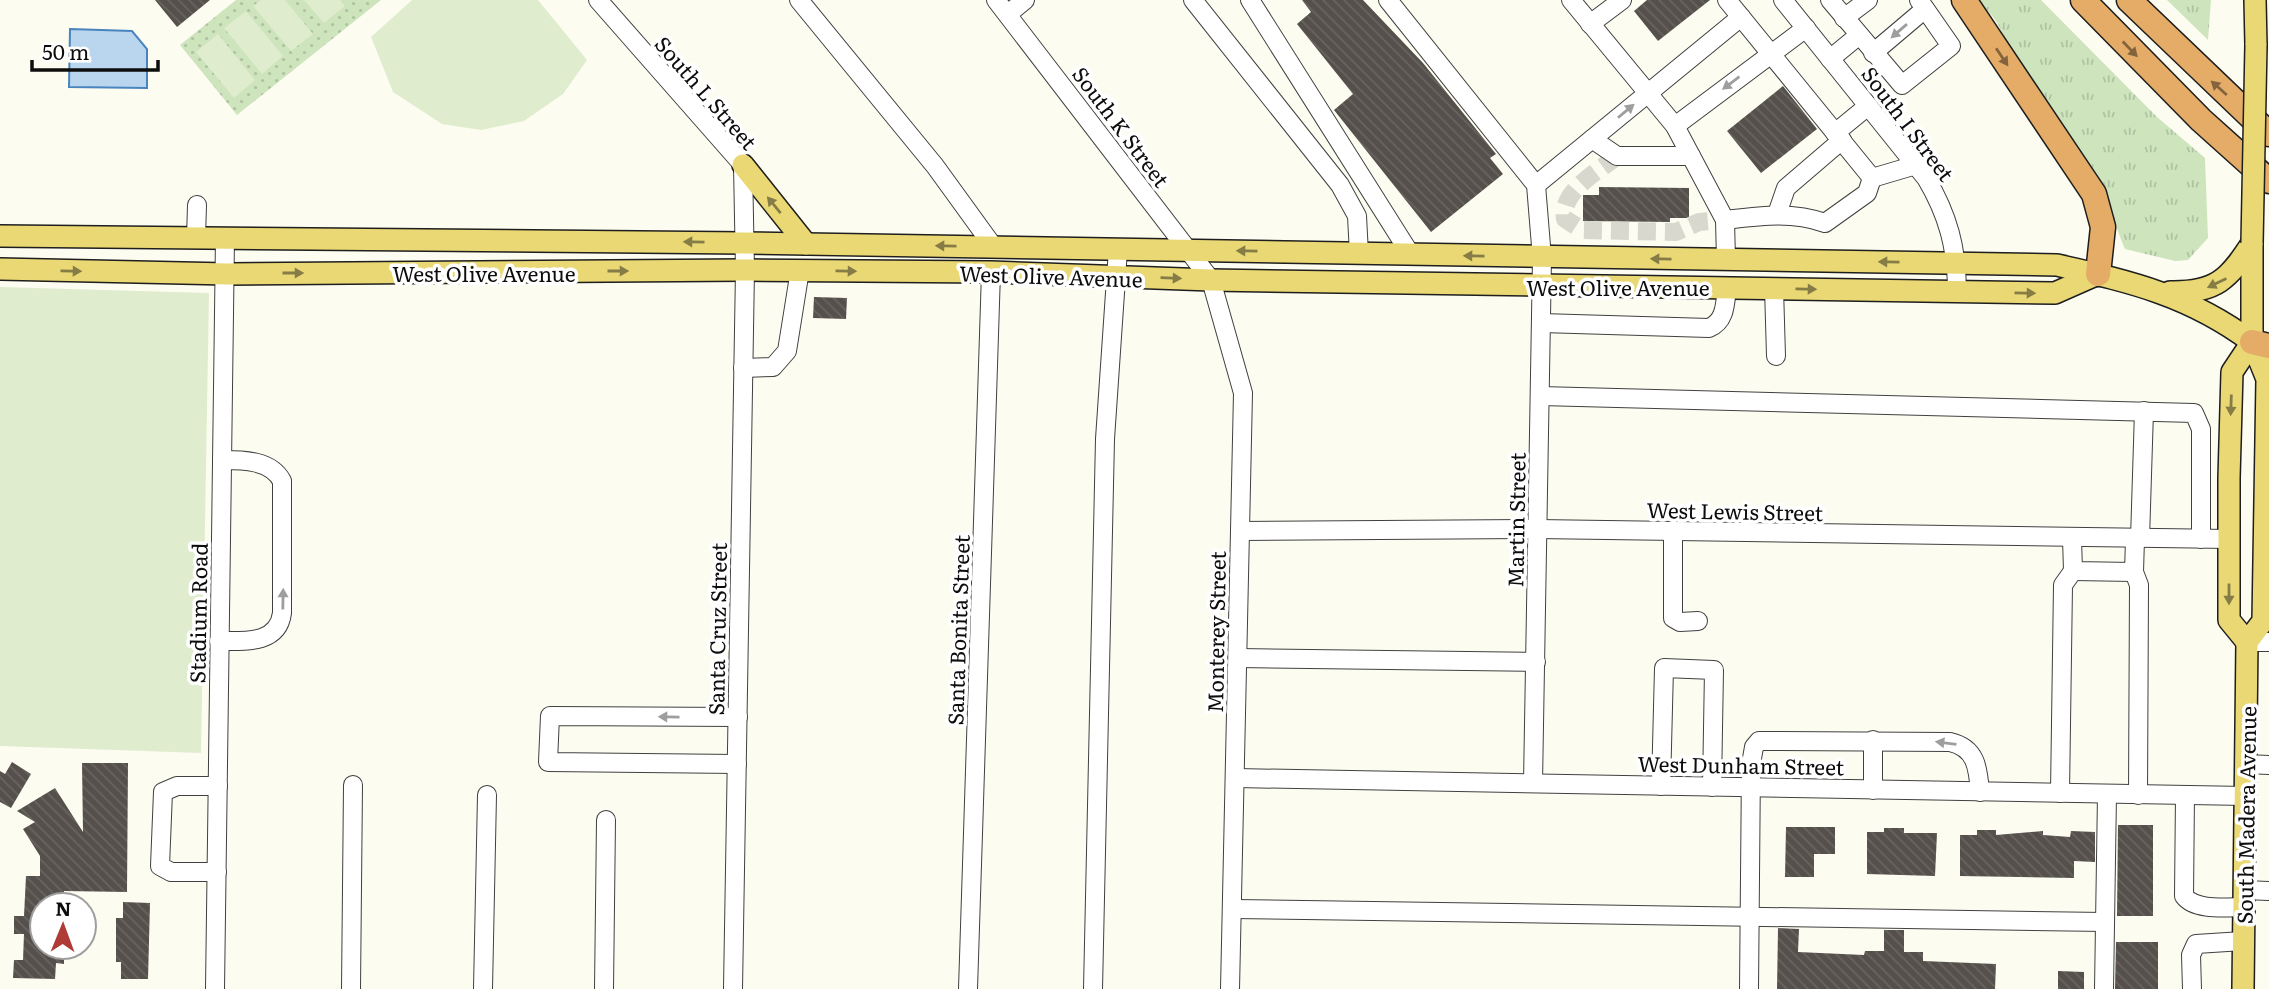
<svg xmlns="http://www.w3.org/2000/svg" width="2269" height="989" viewBox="0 0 2269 989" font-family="Literata,serif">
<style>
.grass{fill:url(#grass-tufts)}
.park{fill:url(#park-dots)}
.pitch{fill:#dfecce}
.water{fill:#bad6ef;stroke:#4984be;stroke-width:2}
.building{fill:url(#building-back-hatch)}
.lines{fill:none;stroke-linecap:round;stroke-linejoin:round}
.minor-tunnel{stroke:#d9d8ce;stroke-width:18;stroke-dasharray:18 9;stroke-linecap:butt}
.minor-casing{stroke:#404040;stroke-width:20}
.major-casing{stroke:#1e1e1e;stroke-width:24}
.highway-casing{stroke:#1e1e1e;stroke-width:27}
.minor{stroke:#fff;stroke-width:18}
.major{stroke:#e9d874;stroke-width:21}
.highway{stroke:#e4ac67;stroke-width:24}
.major-bridge-casing{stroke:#1e1e1e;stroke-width:24;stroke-linecap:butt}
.major-bridge{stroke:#e9d874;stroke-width:21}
.oneway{fill:#9e9e9e}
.oneway2{fill:#83643e}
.oneway3{fill:#867d46}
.labels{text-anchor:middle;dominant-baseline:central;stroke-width:7;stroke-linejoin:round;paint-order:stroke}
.street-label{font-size:21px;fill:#0d0d0d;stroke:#fff}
</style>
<defs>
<pattern id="grass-tufts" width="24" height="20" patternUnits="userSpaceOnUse" patternTransform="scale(1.75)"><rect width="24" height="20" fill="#cde4bd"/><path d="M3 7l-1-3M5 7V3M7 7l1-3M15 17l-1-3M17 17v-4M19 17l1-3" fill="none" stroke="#afc2a1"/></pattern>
<pattern id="park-dots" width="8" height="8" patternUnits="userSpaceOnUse" patternTransform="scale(1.75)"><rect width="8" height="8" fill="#cde4bd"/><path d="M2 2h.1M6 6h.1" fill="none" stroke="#afc2a1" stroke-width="1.8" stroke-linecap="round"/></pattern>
<pattern id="building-back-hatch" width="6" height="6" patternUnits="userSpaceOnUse" patternTransform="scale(1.75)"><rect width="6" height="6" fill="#55504b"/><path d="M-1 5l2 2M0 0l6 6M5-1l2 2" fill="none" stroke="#686460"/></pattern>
</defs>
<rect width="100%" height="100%" fill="#fdfcf0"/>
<!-- grass -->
<g class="grass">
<path d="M1974 0H2041L2157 117 2205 158 2208 238 2188 260 2175 261 2125 249C2116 229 2112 209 2101 190 2077 148 2041 113 2019 70 2005 43 2002 17 1974 0Z"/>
<path d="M2167 0H2211L2208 40Z"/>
</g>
<!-- park -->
<path class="park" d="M236 0H381L237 115 180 45Z"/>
<!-- pitch -->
<g class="pitch">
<path d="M261 0H285L313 34 291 51 253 6Z"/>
<path d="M304 0H340L345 6 324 23Z"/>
<path d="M412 0H538L587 60 563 94 524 121 481 130 442 124 393 92 371 37Z"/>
<path d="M246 11 283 56 262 74 224 28Z"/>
<path d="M218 34 255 80 234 98 196 52Z"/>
<path d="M0 287 209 293 201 753 0 746Z"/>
</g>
<!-- water -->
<path class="water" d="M70 29 132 31 147 49V88L69 87Z"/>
<!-- building -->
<g class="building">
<path d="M155 0H210L177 27Z"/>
<path d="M1302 0H1363L1423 63 1496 154 1490 158 1503 174 1431 232 1334 110 1353 94 1297 24 1311 12Z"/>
<path d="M1647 0H1710L1658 41 1634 11Z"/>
<path d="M1783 86 1817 129 1761 173 1727 131Z"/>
<path d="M1599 187 1689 188V218H1670V222L1583 221V195H1599Z"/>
<path d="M814 297 847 298 846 319 813 318Z"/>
<path d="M12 762 31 774 11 808 0 802V771L5 774Z"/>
<path d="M82 763H128L127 892 64 891V905H42V947H64V964L56 963 55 979 13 978 14 960H23L24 934H14V916H24L26 876H40V856L23 829 35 822 17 811 55 788 83 832Z"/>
<path d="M2118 825H2153V916H2117Z"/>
<path d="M1786 827H1835V854H1814V877H1785Z"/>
<path d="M1884 828H1904V833H1937L1935 876 1867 874V832H1884Z"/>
<path d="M1977 830H1996V835L2043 831V835L2070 837 2071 831 2095 832V862L2074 861V878L1960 876V835H1977Z"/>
<path d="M123 902 150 903 148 979H121V962H116V918H123Z"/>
<path d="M1778 928 1799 929 1798 952 1864 955 1865 951H1884V930H1904V952H1923V961L1996 964 1995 989H1777Z"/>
<path d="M2116 942H2158V989H2115Z"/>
<path d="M2058 971 2084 972V989H2058Z"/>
</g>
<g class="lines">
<!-- minor-tunnel -->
<path class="minor-tunnel" d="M1617 156C1598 172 1560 191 1565 219L1582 230 1676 232 1699 222 1725 220"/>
<!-- minor casing -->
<g class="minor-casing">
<g id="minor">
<path d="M598 0 743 165 745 270 733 989"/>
<path d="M799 0 935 166 993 246"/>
<path d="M996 0 1211 280 1243 393 1230 989"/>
<path d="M1193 0 1340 185 1357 216 1359 254"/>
<path d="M1250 0 1411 255"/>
<path d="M1388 0 1536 185 1542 258 1533 783"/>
<path d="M1571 0 1675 126 1725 220 1726 260"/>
<path d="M1727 0 1872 178"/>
<path d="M1783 0 1926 178C1948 215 1957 248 1957 292"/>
<path d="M1830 0 1902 85 1951 46 1919 0"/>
<path d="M1008 14 1025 0"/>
<path d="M1844 18 1868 0"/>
<path d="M1590 24 1622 0"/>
<path d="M1873 53 1925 9"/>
<path d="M1830 59 1858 36"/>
<path d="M1675 126 1806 28"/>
<path d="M1835 133 1868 106"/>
<path d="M1592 139 1617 156H1691"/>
<path d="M1872 178 1916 165"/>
<path d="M1536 185 1741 17"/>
<path d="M1777 214 1786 188 1842 140"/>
<path d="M1725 220C1759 216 1792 211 1825 223L1867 193 1872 178"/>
<path d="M196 238 197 205"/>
<path d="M1774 288 1776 356"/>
<path d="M1541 323 1709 328C1726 321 1725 303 1727 287"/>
<path d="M743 368 773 367 787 351 800 270"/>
<path d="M1540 396 2194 413 2201 429V539"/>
<path d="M1240 531 1537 529 2229 539"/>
<path d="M1673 532V618L1680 622 1698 621"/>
<path d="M2072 538 2073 571 2134 572 2135 539"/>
<path d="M2140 539 2144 411"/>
<path d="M2134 572 2139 585 2138 795"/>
<path d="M219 641C243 641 278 645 282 613V481C271 460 243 460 222 460"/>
<path d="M2247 642H2269"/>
<path d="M1238 658 1536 662"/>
<path d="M737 764 548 762 550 716 738 717"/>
<path d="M2246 764 2269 765"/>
<path d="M1236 778 2246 796"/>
<path d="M1661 786 1664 668 1714 670 1712 787"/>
<path d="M1873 790V740"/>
<path d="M2060 793 2063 585 2073 571"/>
<path d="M2185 795 2184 896C2195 911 2227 907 2244 907"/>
<path d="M217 872H171L160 866 163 792 177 786H218"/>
<path d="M2244 890 2269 891"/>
<path d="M1234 909 2105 922"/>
<path d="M215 989 225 238"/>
<path d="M351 989 353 785"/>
<path d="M483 989 487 795"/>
<path d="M604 989 606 820"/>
<path d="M968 989 991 272"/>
<path d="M1093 989 1105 439 1118 249"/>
<path d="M1749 989 1751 764 1754 747 1759 741 1950 742C1976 748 1978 767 1980 792"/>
<path d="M2104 989 2107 794"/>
<path d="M2192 989 2191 955 2196 944 2243 941"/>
</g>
</g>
<!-- major casing -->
<g class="major-casing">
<g id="major">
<path d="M2255 0 2256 45"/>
<path d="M743 165 806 244"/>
<path d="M0 236 744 243 2057 265C2131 282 2189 295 2252 342"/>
<path d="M0 269 228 274 745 270 991 272 1211 280 2055 293 2098 274"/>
<path d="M2170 292C2216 293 2229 279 2252 243"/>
<path d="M2247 642 2229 620V478L2232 372 2252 342"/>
<path d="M2243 989 2247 642 2263 621 2267 379 2252 342V243"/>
</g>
</g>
<!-- highway casing -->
<g class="highway-casing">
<g id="highway">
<path d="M1964 0 2094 194 2103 227 2098 274"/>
<path d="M2083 0 2201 120 2269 181"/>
<path d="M2129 0 2269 134"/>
<path d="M2252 342 2269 346"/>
</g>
</g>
<!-- minor -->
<use href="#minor" class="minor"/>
<!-- major -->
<use href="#major" class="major"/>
<!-- highway -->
<use href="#highway" class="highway"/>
<!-- major-bridge casing -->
<g class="major-bridge-casing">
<path id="major-bridge" d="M2252 243 2256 45"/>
</g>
<!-- major-bridge -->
<use href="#major-bridge" class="major-bridge"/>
</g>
<!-- one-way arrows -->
<defs><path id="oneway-solid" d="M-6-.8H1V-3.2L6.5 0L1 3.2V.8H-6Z" transform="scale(1.75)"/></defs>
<g class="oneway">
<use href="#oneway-solid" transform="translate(1899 31) rotate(139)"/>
<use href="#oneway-solid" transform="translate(1731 83) rotate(143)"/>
<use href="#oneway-solid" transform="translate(1626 111) rotate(-40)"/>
<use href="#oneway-solid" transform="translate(283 599) rotate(-89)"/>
<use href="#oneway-solid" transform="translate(669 717) rotate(-179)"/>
<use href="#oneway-solid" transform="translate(1946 743) rotate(-173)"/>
</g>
<g class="oneway2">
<use href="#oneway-solid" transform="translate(2130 49) rotate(46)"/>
<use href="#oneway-solid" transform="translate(2002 57) rotate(56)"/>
<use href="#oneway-solid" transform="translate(2219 88) rotate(-138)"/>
</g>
<g class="oneway3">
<use href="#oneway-solid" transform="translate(774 205) rotate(-129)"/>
<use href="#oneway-solid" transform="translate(694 242) rotate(-179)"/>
<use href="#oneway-solid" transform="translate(946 246) rotate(-179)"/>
<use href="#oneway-solid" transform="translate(1247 251) rotate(-179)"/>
<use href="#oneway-solid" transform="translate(1474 256) rotate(-179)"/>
<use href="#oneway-solid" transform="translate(1661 259) rotate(-179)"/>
<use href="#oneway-solid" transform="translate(1889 262) rotate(-179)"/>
<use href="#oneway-solid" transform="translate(71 271) rotate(1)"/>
<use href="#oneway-solid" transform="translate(618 271)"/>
<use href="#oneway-solid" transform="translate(846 271) rotate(1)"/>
<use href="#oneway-solid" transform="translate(293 273)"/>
<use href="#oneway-solid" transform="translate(1171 278) rotate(2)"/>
<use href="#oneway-solid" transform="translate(2217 283) rotate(154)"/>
<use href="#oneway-solid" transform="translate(1806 289) rotate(1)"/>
<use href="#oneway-solid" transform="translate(2025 293) rotate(1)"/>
<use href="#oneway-solid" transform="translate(2231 405) rotate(92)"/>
<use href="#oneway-solid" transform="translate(2229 594) rotate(90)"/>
</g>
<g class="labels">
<!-- street labels -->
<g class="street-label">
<text transform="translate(707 92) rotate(49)">South L Street</text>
<text transform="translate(1909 123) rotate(53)">South I Street</text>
<text transform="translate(1122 126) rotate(53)">South K Street</text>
<text x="484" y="272">West Olive Avenue</text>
<text transform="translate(1051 275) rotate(2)">West Olive Avenue</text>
<text x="1618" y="286">West Olive Avenue</text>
<text transform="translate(1735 510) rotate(1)">West Lewis Street</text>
<text transform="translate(1515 520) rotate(-89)">Martin Street</text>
<text transform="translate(197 613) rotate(-89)">Stadium Road</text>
<text transform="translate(716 629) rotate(-89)">Santa Cruz Street</text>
<text transform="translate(957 630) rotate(-88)">Santa Bonita Street</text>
<text transform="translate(1215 632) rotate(-89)">Monterey Street</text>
<text transform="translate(1741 764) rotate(1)">West Dunham Street</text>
<text transform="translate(2245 815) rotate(-89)">South Madera Avenue</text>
</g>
</g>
<!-- north arrow -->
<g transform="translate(63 926) rotate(1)"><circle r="33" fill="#ffffff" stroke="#9e9e9e" stroke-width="2"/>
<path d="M0-5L12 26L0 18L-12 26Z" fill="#ae3b35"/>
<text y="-10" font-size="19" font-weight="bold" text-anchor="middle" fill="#0d0d0d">N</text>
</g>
<!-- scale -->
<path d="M32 60v10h126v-10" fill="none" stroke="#0d0d0d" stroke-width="3.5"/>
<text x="42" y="60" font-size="21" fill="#0d0d0d" stroke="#ffffff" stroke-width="5" paint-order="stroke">50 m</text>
</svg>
